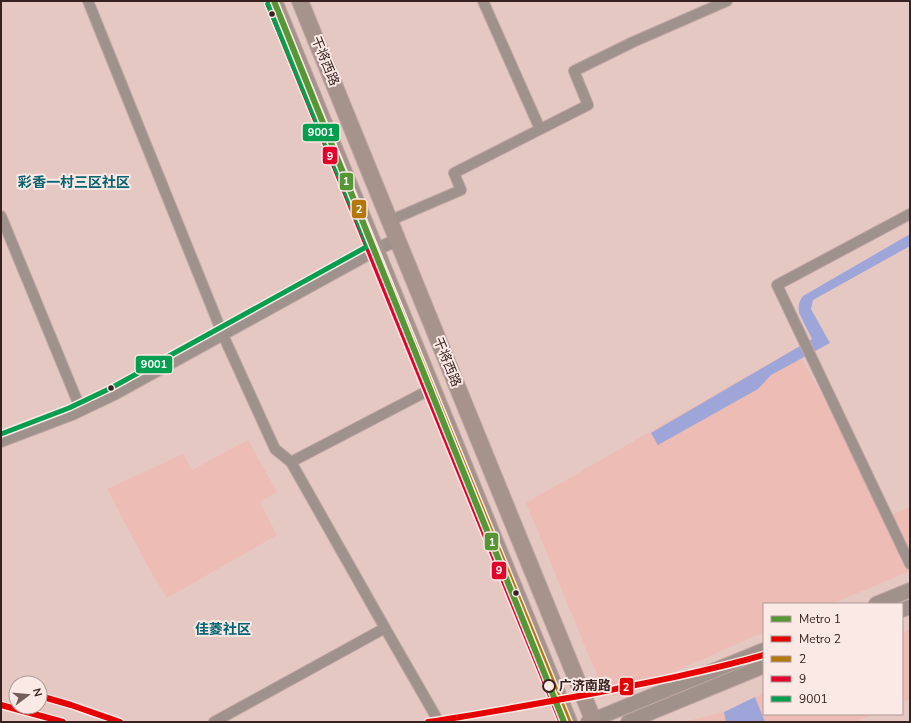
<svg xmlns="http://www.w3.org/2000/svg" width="911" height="723" viewBox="0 0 911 723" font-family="'Nunito Sans','Noto Sans SC',sans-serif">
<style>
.built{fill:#edbcb4}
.water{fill:#9ea6d9}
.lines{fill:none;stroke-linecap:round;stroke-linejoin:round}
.minor-casing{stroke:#c1a8a5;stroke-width:12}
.tertiary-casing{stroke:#c1a8a5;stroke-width:14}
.secondary-casing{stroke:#c1a8a5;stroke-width:16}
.primary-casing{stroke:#c1a8a5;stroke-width:18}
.minor{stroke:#9f918c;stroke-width:10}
.tertiary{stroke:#9f918c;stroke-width:12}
.secondary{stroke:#a0918a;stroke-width:14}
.primary{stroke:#a5938c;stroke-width:16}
.bus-1-casing{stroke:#fbe9e6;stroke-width:8}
.bus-2-casing{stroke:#fbe9e6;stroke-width:8}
.bus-3-casing{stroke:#fbe9e6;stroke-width:8}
.bus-1{stroke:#b4780b;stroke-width:5}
.bus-2{stroke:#e4002b;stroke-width:5}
.bus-3{stroke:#039f4e;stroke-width:5}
.metro-1-casing{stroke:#fbe9e6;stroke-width:9}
.metro-2-casing{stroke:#fbe9e6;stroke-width:9}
.metro-1{stroke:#559734;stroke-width:6}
.metro-2{stroke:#e60000;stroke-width:6}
.bus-dot{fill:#37221f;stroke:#fbe9e6;stroke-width:1.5}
.stop-dot{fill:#fbe9e6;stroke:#37221f;stroke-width:2}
.labels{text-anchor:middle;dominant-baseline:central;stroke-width:4;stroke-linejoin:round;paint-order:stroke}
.street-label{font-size:13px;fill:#37221f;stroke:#fbe9e6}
.stop-label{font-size:13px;font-weight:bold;fill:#37221f;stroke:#fbe9e6;text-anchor:start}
.neighbourhood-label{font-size:14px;font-weight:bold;fill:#006370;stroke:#fbe9e6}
.line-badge{stroke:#fbe9e6;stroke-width:1.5}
.badge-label{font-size:11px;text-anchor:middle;font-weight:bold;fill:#fff}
</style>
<rect width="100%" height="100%" fill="#e6c8c3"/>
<!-- built -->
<g class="built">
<path d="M796 348 889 516 910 507V571L831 604H764V632L622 695H610L605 691 601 685 526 503Z"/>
<path d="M248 440 277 492 260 502 277 535 167 598 152 574 107 489 183 454 192 470Z"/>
<path d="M910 629V699L902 702V633Z"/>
<path d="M764 693V714H874L856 722H765L755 697Z"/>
<path d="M724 712 726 722H684Z"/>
</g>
<!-- water -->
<g class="water">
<path d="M910 234V246L813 300 811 309 830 343 771 375 758 389 658 445 651 433 812 339 799 313C798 306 799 301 803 296Z"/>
<path d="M755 697 765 722H726L724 712Z"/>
</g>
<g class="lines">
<!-- minor casing -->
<g class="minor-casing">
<g id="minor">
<path d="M88 1 223 335 275 449 291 462"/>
<path d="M483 1 540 129"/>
<path d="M910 214 777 285 910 564"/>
<path d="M1 216 81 410"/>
<path d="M389 221 461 190 454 173 588 105 574 71 633 42 727 1"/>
<path d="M385 628 291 462 433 388"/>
<path d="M214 722 385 628 439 722"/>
</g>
</g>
<!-- tertiary casing -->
<g class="tertiary-casing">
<path id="tertiary" d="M1 441 72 414 114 394 377 249 397 240"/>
</g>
<!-- secondary casing -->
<g class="secondary-casing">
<g id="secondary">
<path d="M876 604 910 590"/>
<path d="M902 610 910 607"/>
<path d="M588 722 764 650"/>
<path d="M628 722 764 666"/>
</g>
</g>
<!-- primary casing -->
<g class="primary-casing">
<g id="primary">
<path d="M274 1 569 722"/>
<path d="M300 1 594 722"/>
</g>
</g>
<!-- minor -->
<use href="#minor" class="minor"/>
<!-- tertiary -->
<use href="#tertiary" class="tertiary"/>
<!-- secondary -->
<use href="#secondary" class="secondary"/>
<!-- primary -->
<use href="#primary" class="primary"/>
<!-- bus-1 casing -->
<g class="bus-1-casing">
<path id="bus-1" d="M274 1 569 722"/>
</g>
<!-- bus-2 casing -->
<g class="bus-2-casing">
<path id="bus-2" d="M268 4 561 722"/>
</g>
<!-- bus-3 casing -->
<g class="bus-3-casing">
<path id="bus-3" d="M1 434 69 408 111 388 368 246 268 4"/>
</g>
<!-- bus-1 -->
<use href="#bus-1" class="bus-1"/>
<!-- bus-2 -->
<use href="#bus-2" class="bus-2"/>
<!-- bus-3 -->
<use href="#bus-3" class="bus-3"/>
<!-- metro-1 casing -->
<g class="metro-1-casing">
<path id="metro-1" d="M274 1 564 722"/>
</g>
<!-- metro-2 casing -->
<g class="metro-2-casing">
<g id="metro-2">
<path d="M40 696 71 705 120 722"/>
<path d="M1 705 63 722"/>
<path d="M428 722C484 714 540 703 595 693 652 682 708 671 764 655"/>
</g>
</g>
<!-- metro-1 -->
<use href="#metro-1" class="metro-1"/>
<!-- metro-2 -->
<use href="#metro-2" class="metro-2"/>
</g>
<!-- markers -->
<g class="bus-dot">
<circle cx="272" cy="14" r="3.5"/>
<circle cx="111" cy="388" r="3.5"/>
<circle cx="516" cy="593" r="3.5"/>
</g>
<circle class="stop-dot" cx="549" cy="686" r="6"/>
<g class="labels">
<!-- street labels -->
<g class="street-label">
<text transform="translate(325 61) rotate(68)">干将西路</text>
<text transform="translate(447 362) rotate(68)">干将西路</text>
</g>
<!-- stop labels -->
<g class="stop-label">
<text x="559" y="686">广济南路</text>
</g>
<!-- neighbourhood labels -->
<g class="neighbourhood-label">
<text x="74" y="182">彩香一村三区社区</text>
<text x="223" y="629">佳菱社区</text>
</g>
</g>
<g class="line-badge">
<rect x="302" y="123" width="38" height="19" rx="4" fill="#039f4e"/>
<rect x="322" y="146" width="16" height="19" rx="4" fill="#e4002b"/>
<rect x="339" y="172" width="15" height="19" rx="4" fill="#559734"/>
<rect x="351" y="199" width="16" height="20" rx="4" fill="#b4780b"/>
<rect x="135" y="355" width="38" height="19" rx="4" fill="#039f4e"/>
<rect x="484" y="532" width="15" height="19" rx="4" fill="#559734"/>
<rect x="491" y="561" width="16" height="19" rx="4" fill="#e4002b"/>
<rect x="619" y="677" width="15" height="19" rx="4" fill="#e60000"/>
</g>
<g class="badge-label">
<text x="321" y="136">9001</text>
<text x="330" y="160">9</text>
<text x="346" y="185">1</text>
<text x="359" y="213">2</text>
<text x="154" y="368">9001</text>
<text x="492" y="546">1</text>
<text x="499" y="574">9</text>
<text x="626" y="691">2</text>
</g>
<!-- border -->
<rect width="911" height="723" fill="none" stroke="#37221f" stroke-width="4"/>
<!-- legend -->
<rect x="763" y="603" width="140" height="112" fill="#fbe9e6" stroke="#ad9996"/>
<rect x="771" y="616" width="20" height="6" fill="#559734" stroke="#ad9996"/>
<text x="799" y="623" font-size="12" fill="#37221f">Metro 1</text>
<rect x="771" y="636" width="20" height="6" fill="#e60000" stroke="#ad9996"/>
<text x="799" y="643" font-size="12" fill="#37221f">Metro 2</text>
<rect x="771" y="656" width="20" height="6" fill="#b4780b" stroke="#ad9996"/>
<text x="799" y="663" font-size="12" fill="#37221f">2</text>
<rect x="771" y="676" width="20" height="6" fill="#e4002b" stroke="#ad9996"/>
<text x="799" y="683" font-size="12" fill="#37221f">9</text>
<rect x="771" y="696" width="20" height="6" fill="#039f4e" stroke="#ad9996"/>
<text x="799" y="703" font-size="12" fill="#37221f">9001</text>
<!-- north arrow -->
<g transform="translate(28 695) rotate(74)"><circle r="19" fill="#fbe9e6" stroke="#ad9996"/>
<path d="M0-3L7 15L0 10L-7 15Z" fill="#745c58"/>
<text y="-6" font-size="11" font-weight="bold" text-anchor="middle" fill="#37221f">N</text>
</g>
</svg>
